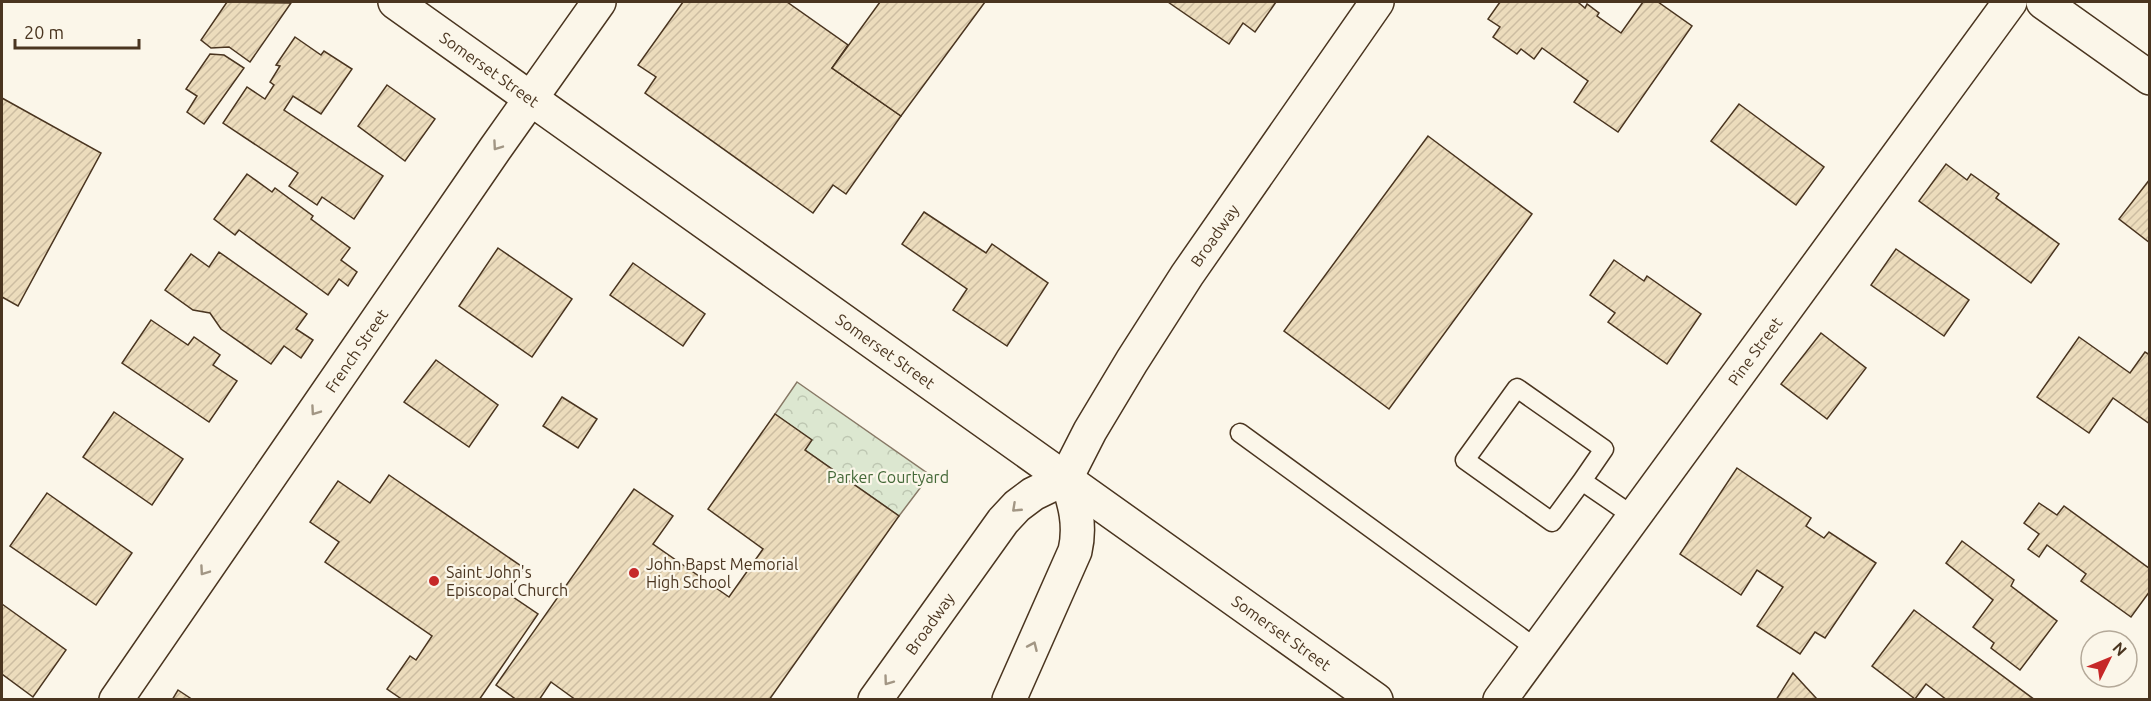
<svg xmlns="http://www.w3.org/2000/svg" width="2151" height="701" viewBox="0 0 2151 701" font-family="Ubuntu,sans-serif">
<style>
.park{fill:url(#park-crowns);stroke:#887966;stroke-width:1.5}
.building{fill:url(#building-hatch);stroke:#4a3520;stroke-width:1.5}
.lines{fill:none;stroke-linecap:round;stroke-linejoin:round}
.service-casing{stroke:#4a3520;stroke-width:21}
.minor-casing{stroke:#4a3520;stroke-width:36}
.primary-casing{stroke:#4a3520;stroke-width:36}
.service{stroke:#fbf6e9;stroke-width:18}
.minor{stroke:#fbf6e9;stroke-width:33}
.primary{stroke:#fbf6e9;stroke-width:33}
.oneway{stroke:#a29684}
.poi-dot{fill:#c62828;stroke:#fbf6e9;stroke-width:2}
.labels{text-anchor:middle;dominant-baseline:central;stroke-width:4.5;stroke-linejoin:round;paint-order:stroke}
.street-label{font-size:16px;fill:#4a3520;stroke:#fbf6e9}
.park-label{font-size:16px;fill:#436837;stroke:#fbf6e9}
.poi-label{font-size:16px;fill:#4a3520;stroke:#fbf6e9;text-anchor:start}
</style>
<defs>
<pattern id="park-crowns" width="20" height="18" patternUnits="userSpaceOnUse" patternTransform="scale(1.5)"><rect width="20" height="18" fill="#dce7d0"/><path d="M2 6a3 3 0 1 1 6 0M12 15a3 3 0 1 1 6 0" fill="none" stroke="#bec7b2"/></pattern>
<pattern id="building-hatch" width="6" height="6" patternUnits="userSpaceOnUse" patternTransform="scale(1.5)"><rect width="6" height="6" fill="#ecdcbc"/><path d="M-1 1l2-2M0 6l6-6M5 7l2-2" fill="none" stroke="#ccbda1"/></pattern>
</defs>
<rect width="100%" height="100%" fill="#fbf6e9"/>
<!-- park -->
<path class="park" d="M797 382 930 475 899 516 805 450 811 440 775 414Z"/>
<!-- building -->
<g class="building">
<path d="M227 2 291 3 250 62 229 47 211 48 201 40Z"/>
<path d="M683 2H787L848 45 832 68 901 116 846 194 833 185 813 213 645 93 656 77 638 65Z"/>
<path d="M880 2H985L901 116 832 68Z"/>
<path d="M1168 2H1276L1255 32 1243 23 1229 44Z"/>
<path d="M1500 2H1580L1579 3 1585 8 1587 4 1599 13 1597 16 1621 33 1643 2H1658L1692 26 1618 132 1574 102 1588 81 1542 48 1534 59 1521 49 1517 54 1493 37 1500 27 1488 19Z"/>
<path d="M295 37 321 55 324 51 352 69 321 114 293 96 284 110 383 176 354 219 322 197 317 205 289 186 298 173 223 123 247 87 265 99 274 85 270 82 280 66 276 65Z"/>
<path d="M210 54 224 55 244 68 204 124 187 112 197 96 186 89Z"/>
<path d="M387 85 435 119 405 161 358 126Z"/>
<path d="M2 98 101 153 18 306 2 297Z"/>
<path d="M1739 104 1824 167 1796 205 1711 141Z"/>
<path d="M1428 136 1532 214 1389 409 1284 331Z"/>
<path d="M1946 164 1967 180 1971 174 1999 194 1996 198 2059 244 2031 283 1919 201Z"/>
<path d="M247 174 272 192 275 188 313 216 311 219 350 248 341 260 357 272 348 286 339 279 328 295 239 230 235 235 214 219Z"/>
<path d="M2150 179V243L2119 219Z"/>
<path d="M924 212 986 253 992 244 1048 283 1007 346 953 310 967 289 902 244Z"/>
<path d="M498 248 572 299 532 357 459 306Z"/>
<path d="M1896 249 1969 300 1944 336 1871 285Z"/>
<path d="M219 252 307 314 296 329 313 340 301 358 284 346 271 364 221 329 210 313 193 310 165 290 191 254 209 267Z"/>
<path d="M1614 260 1644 281 1647 276 1701 314 1667 364 1608 322 1615 313 1590 295Z"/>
<path d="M633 263 705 314 683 346 610 295Z"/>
<path d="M151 320 188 345 194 337 220 355 213 365 237 381 209 422 122 363Z"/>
<path d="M1821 333 1866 368 1827 419 1781 384Z"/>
<path d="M2079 337 2130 373 2145 352 2150 355V424L2113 398 2089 433 2037 397Z"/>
<path d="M436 360 498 405 469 447 404 402Z"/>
<path d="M562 397 597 419 578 448 543 426Z"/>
<path d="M114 412 183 459 152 505 83 457Z"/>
<path d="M775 414 812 440 805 450 899 516 769 700H576L551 682 539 700H517L496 685 634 489 673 516 653 544 729 597 763 549 708 509Z"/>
<path d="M1737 468 1811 518 1806 526 1824 538 1829 532 1876 563 1825 638 1815 632 1800 654 1757 626 1783 587 1757 570 1741 595 1680 554Z"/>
<path d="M389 475 524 568 507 593 538 614 479 700H403L387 689 410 656 416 660 432 636 325 562 339 542 310 522 338 481 370 503Z"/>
<path d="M47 493 132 553 96 605 10 546Z"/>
<path d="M2039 503 2057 515 2064 506 2150 569V591L2131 617 2081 581 2086 574 2047 545 2039 557 2028 549 2039 534 2024 523Z"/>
<path d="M1962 541 2014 580 2011 586 2057 621 2020 670 1991 648 1994 643 1973 627 1993 600 1946 563Z"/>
<path d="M2 604 66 650 33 697 2 674Z"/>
<path d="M1914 610 2035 700H1947L1926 684 1915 699 1872 666Z"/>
<path d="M1793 673 1816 698 1814 700H1776Z"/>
<path d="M178 690 193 700H172Z"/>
</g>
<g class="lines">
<!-- service casing -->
<g class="service-casing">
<g id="service">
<path d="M1240 433 1537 649"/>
<path d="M1582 481 1604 449 1517 388 1465 460 1552 522 1582 481 1633 516"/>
</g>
</g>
<!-- minor casing -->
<g class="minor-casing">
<g id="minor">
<path id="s1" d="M395 2 1376 700"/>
<path d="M2043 2 2150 78"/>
<path id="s2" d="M116 700 495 149 599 2"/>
<path id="s3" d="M1500 700 2010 2"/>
</g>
</g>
<!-- primary casing -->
<g class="primary-casing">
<g id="primary">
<path id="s4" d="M875 700 1003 521 1017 506 1033 494 1066 478 1090 431 1132 361 1187 275 1377 2"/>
<path d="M1009 700 1075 551C1081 525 1075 503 1066 478"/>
</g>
</g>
<!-- service -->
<use href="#service" class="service"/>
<!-- minor -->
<use href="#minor" class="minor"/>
<!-- primary -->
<use href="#primary" class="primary"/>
</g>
<!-- one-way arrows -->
<defs><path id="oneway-chevron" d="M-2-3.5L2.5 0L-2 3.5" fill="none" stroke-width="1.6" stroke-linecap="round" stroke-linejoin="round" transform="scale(1.5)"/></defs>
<g class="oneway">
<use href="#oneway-chevron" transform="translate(497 146) rotate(125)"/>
<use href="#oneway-chevron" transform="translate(315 411) rotate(125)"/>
<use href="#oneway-chevron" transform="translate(1016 508) rotate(137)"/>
<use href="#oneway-chevron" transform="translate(204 571) rotate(125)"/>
<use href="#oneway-chevron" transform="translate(1033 646) rotate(-66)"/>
<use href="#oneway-chevron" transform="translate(888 681) rotate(126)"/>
</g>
<!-- markers -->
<g class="poi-dot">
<circle cx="634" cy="573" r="6"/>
<circle cx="434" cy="581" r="6"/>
</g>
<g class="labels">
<!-- street labels -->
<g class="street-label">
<text stroke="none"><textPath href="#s1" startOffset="116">Somerset Street</textPath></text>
<text stroke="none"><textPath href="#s4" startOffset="582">Broadway</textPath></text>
<text stroke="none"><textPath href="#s2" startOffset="424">French Street</textPath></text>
<text stroke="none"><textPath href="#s3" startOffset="432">Pine Street</textPath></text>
<text stroke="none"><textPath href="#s1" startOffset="602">Somerset Street</textPath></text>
<text stroke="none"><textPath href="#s4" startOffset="94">Broadway</textPath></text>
<text stroke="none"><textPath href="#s1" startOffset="1088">Somerset Street</textPath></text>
</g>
<!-- park labels -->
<g class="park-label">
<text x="888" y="477">Parker Courtyard</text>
</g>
<!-- poi labels -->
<g class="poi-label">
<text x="646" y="564">John Bapst Memorial<tspan x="646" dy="18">High School</tspan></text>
<text x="446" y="572">Saint John's<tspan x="446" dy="18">Episcopal Church</tspan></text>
</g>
</g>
<!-- border -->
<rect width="2151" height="701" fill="none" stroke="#4a3520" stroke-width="6"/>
<!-- north arrow -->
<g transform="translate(2109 659) rotate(47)"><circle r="28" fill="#fbf6e9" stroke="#b4a999" stroke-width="1.5"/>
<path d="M0-4.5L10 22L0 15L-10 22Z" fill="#c62828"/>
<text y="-9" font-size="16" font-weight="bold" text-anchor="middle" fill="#4a3520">N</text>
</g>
<!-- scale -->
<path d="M15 39v9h124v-9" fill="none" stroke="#4a3520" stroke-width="3"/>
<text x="24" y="39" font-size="18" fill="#4a3520" stroke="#fbf6e9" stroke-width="4.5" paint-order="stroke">20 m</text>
</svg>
